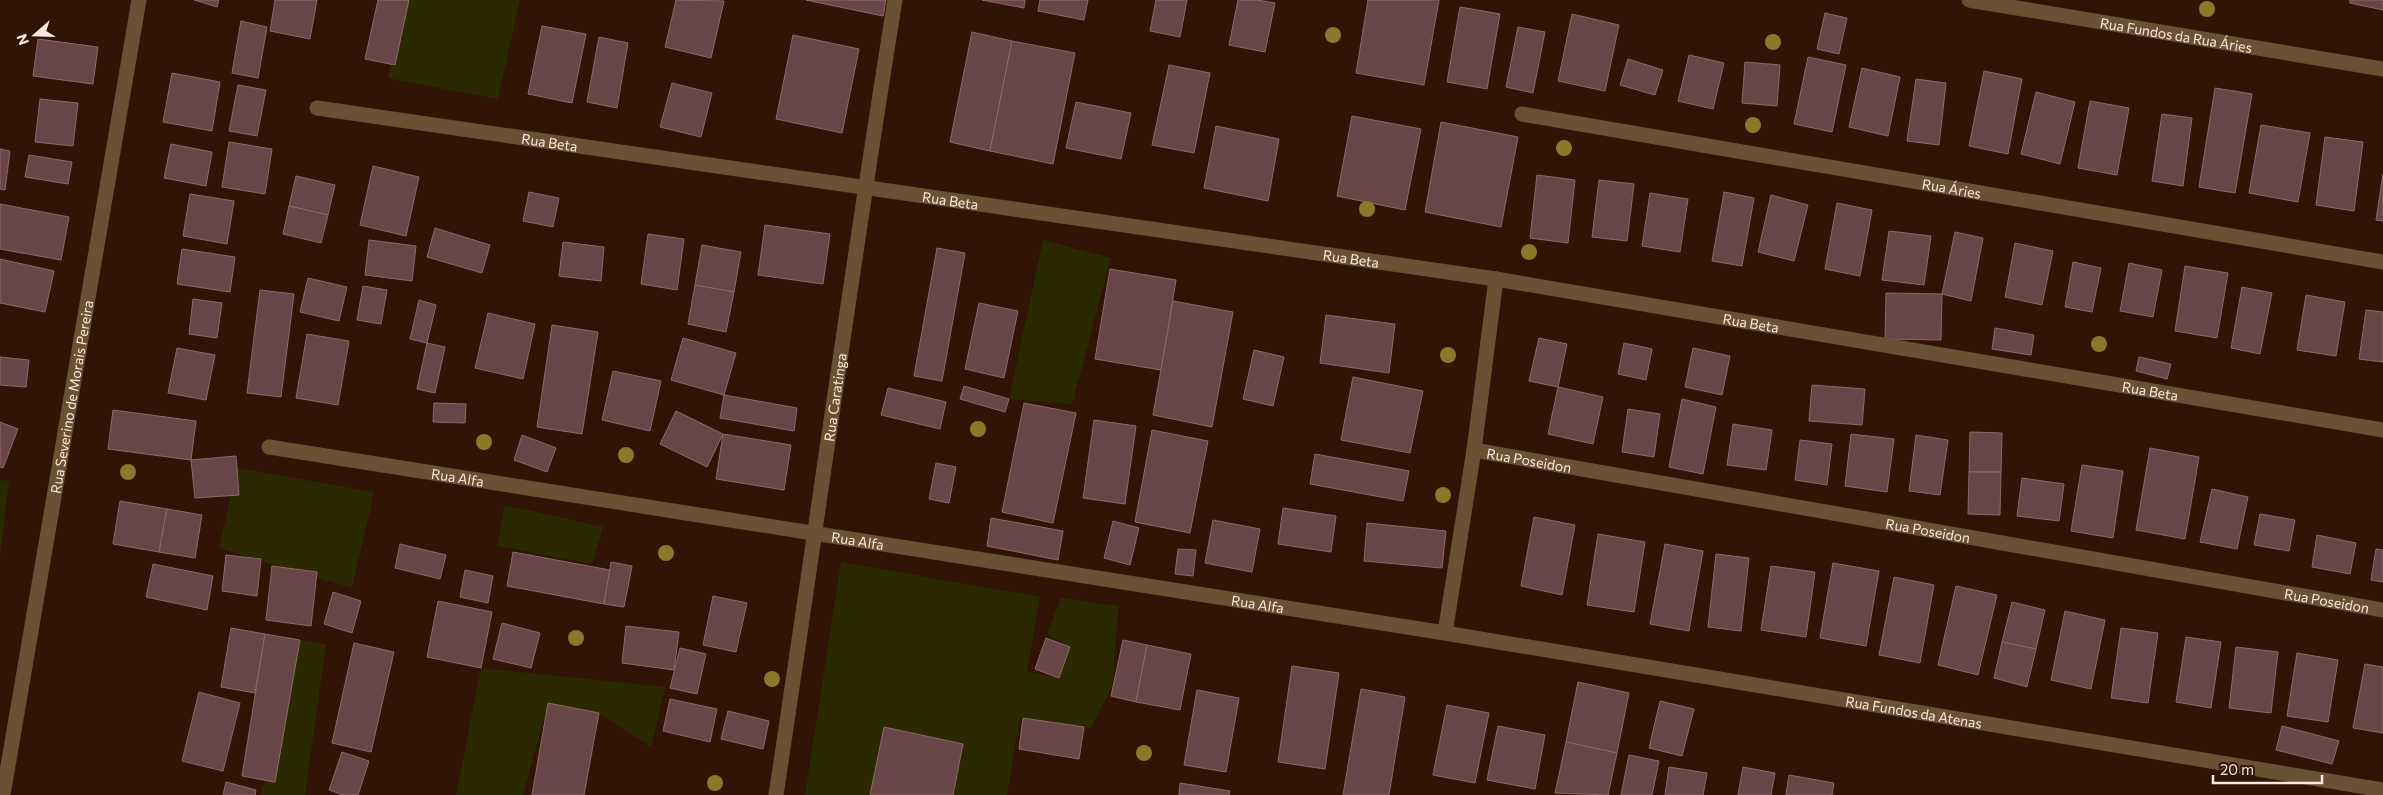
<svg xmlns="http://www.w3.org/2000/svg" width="2383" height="795" viewBox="0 0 2383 795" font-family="Commissioner,sans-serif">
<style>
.green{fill:#2b2900}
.building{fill:#684547;stroke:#8f696a}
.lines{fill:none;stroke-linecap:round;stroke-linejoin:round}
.street{stroke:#685233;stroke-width:15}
.tree{fill:#897a2b}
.labels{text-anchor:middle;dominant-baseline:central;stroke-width:4;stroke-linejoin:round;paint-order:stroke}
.street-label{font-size:14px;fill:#fbe8df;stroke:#301507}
</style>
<rect width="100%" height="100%" fill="#301507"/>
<!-- green -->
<g class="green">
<path d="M401 0H520L498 99 388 78Z"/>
<path d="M1043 240 1111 258 1072 404 1009 399Z"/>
<path d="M237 468 374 492 352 588 219 548Z"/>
<path d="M0 480 9 481 0 556Z"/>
<path d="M505 505 603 527 592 564 497 546Z"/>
<path d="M841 562 1040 597 1027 672 1059 678 1070 647 1047 634 1061 598 1119 606 1112 686 1091 728 1020 717 1007 795H952L963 744 884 727 870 795H805Z"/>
<path d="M300 640 326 644 305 795H261Z"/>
<path d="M481 668 665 687 651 747 599 713 548 704 523 795H456Z"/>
</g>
<!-- building -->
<g class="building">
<path d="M194 0H219L217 7Z"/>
<path d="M275 0H317L310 39 270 31Z"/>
<path d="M378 0H409L395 65 365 59Z"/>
<path d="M676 0 724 1 711 58 665 47Z"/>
<path d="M806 0H886L883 16Z"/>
<path d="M982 0H1025L1024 8Z"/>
<path d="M1040 0H1088L1084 20 1038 11Z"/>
<path d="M1156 0H1187L1180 37 1150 31Z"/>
<path d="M1238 0H1257L1275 3 1265 52 1229 45Z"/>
<path d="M1368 0H1439L1424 85 1356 73Z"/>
<path d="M2350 0H2383V10L2350 3Z"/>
<path d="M1460 7 1500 14 1487 89 1447 82Z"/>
<path d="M1825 13 1847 18 1839 54 1817 49Z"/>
<path d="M1572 14 1619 25 1605 91 1558 81Z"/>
<path d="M241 21 267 27 258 78 232 73Z"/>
<path d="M542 26 586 34 572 103 528 94Z"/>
<path d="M1518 27 1545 32 1533 93 1506 87Z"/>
<path d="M972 32 1012 41 990 151 950 142Z"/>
<path d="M793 35 859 49 842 133 776 119Z"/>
<path d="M599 37 628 43 617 108 587 102Z"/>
<path d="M38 39 98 47 93 84 33 76Z"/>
<path d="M1012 41 1075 53 1053 164 990 151Z"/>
<path d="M1689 55 1724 63 1713 109 1678 101Z"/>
<path d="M1808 57 1846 65 1832 132 1794 124Z"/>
<path d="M1628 59 1663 70 1655 95 1620 85Z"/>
<path d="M1745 62 1780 65 1777 106 1742 103Z"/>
<path d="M1169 65 1210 73 1194 153 1152 145Z"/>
<path d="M1862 68 1900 77 1888 136 1849 127Z"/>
<path d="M1984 71 2022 79 2008 154 1969 146Z"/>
<path d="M172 73 220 82 212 131 163 122Z"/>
<path d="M1916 79 1946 83 1939 145 1907 141Z"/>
<path d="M672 83 712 93 701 137 660 127Z"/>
<path d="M238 85 266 90 257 136 229 131Z"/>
<path d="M2215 88 2252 94 2235 193 2199 187Z"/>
<path d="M2036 92 2075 102 2060 164 2021 154Z"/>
<path d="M40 99 78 103 73 146 35 142Z"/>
<path d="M2090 101 2129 108 2117 175 2078 168Z"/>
<path d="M1076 102 1131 113 1121 159 1066 148Z"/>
<path d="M2162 114 2192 118 2183 186 2152 181Z"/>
<path d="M1352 116 1421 129 1405 210 1337 196Z"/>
<path d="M1441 122 1518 137 1501 227 1425 212Z"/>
<path d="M2261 125 2310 133 2298 202 2249 193Z"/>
<path d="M1216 126 1279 139 1268 201 1204 188Z"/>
<path d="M2325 137 2363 142 2354 211 2316 205Z"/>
<path d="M229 142 272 149 265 194 222 187Z"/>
<path d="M171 144 212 152 206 186 164 178Z"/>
<path d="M0 149 10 151 5 190 0 189Z"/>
<path d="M29 155 72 162 68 184 25 177Z"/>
<path d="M373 166 419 177 406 236 360 225Z"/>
<path d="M2383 174V221L2376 220Z"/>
<path d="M1537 175 1575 180 1568 243 1530 238Z"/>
<path d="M296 176 335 185 328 215 289 206Z"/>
<path d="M1599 180 1634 184 1627 241 1592 237Z"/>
<path d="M529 192 559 198 553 227 523 221Z"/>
<path d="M1724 192 1754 198 1742 266 1712 261Z"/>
<path d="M1650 193 1688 199 1680 252 1642 246Z"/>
<path d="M190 194 234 201 227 244 183 236Z"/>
<path d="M1771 195 1808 205 1794 261 1758 252Z"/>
<path d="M1837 203 1872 210 1860 276 1825 269Z"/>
<path d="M0 204 69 217 61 260 0 249Z"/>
<path d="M289 206 328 215 321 243 283 234Z"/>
<path d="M765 225 830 234 823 284 758 275Z"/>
<path d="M435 228 490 245 482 273 427 257Z"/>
<path d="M1889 231 1931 236 1924 285 1882 280Z"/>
<path d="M1955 232 1983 238 1971 301 1942 294Z"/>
<path d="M648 234 684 239 677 290 641 284Z"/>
<path d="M369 240 416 246 412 281 365 275Z"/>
<path d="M563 242 604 247 601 281 559 276Z"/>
<path d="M2015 243 2053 251 2042 305 2005 297Z"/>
<path d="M702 245 741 252 734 292 695 285Z"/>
<path d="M937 248 965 253 942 381 914 376Z"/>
<path d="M182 249 235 257 230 292 177 284Z"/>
<path d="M0 259 54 271 45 312 0 303Z"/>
<path d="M2073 262 2101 268 2092 312 2065 307Z"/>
<path d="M2129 263 2162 270 2153 317 2120 311Z"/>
<path d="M2185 266 2228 273 2217 338 2175 331Z"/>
<path d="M1110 269 1176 280 1161 370 1095 359Z"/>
<path d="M308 278 347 287 339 321 300 312Z"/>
<path d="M695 285 734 292 726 332 688 324Z"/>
<path d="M363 286 387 290 381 324 357 320Z"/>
<path d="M2242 287 2272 293 2260 354 2231 348Z"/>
<path d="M260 290 294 294 281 397 247 393Z"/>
<path d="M1886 293 1942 294 1941 340 1885 339Z"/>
<path d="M2306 295 2345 302 2336 356 2297 350Z"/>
<path d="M193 299 222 303 217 338 189 334Z"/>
<path d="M419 300 436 305 427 343 410 339Z"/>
<path d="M1173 301 1233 312 1212 427 1153 415Z"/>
<path d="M979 303 1018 311 1004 378 965 369Z"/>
<path d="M2366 310 2383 312V362L2359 359Z"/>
<path d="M488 313 535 324 523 379 475 368Z"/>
<path d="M1326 315 1395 324 1389 373 1320 363Z"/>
<path d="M552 325 598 332 582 434 537 427Z"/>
<path d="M1995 328 2034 335 2031 355 1992 349Z"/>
<path d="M307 334 349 341 338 405 296 398Z"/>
<path d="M683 338 736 353 724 395 671 380Z"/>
<path d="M1539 338 1567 344 1558 387 1529 381Z"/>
<path d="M427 343 445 347 435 393 417 389Z"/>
<path d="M1624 343 1652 349 1646 380 1618 374Z"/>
<path d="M177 348 215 355 206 400 168 393Z"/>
<path d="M1693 348 1730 356 1722 395 1685 387Z"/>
<path d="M1254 350 1284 357 1273 406 1243 399Z"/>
<path d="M0 357 29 360 26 387 0 385Z"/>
<path d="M2139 357 2171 364 2167 379 2136 371Z"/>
<path d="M613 371 661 381 650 431 602 420Z"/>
<path d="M1353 377 1423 391 1410 453 1341 440Z"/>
<path d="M1812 385 1865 389 1862 425 1809 421Z"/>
<path d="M964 386 1009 399 1005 412 960 399Z"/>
<path d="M1558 387 1603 397 1593 444 1548 434Z"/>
<path d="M888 388 946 402 940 429 881 415Z"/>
<path d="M724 395 797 408 794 431 720 418Z"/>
<path d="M1682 399 1716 407 1703 474 1669 467Z"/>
<path d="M434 403 466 404 465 423 433 422Z"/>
<path d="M1024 403 1076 413 1053 523 1002 512Z"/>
<path d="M1628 409 1660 414 1654 457 1622 452Z"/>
<path d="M113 410 196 421 191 460 108 449Z"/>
<path d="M676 411 723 434 707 467 660 444Z"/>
<path d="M1094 420 1136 426 1125 504 1083 498Z"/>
<path d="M0 422 18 429 3 468 0 467Z"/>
<path d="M1733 424 1772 430 1766 470 1727 465Z"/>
<path d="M1152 430 1208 441 1190 533 1135 522Z"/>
<path d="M1970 432 2002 433 2001 472H1969Z"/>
<path d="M723 434 791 445 784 490 716 479Z"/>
<path d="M1851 434 1894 439 1887 492 1845 486Z"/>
<path d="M522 435 556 448 547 472 514 460Z"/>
<path d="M1916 435 1948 440 1940 495 1909 491Z"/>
<path d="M1800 440 1832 444 1827 485 1795 480Z"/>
<path d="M2150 448 2199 457 2185 539 2136 530Z"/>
<path d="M1315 454 1409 471 1403 501 1310 484Z"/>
<path d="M236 456 239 495 195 498 191 460Z"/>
<path d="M936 463 956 467 949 503 929 499Z"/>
<path d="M2082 465 2123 471 2113 538 2071 531Z"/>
<path d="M1969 472H2001L2000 515 1968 514Z"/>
<path d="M2022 478 2064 484 2059 521 2017 516Z"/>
<path d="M2212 489 2248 497 2237 549 2200 542Z"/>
<path d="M120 501 167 509 159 552 113 544Z"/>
<path d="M1283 508 1336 516 1331 552 1278 544Z"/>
<path d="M167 509 202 515 195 558 159 552Z"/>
<path d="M2260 514 2295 520 2289 551 2254 545Z"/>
<path d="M1534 517 1575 525 1562 595 1521 586Z"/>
<path d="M991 518 1063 531 1058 560 987 546Z"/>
<path d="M1213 520 1260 529 1252 572 1205 563Z"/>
<path d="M1113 521 1139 528 1130 565 1104 558Z"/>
<path d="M1367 523 1446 531 1442 568 1364 561Z"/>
<path d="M1598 534 1645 542 1634 612 1587 605Z"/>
<path d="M2317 535 2356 543 2350 574 2312 567Z"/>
<path d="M400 544 446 555 440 579 395 568Z"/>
<path d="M1665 544 1703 551 1689 631 1650 624Z"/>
<path d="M1178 549 1196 550 1193 576 1175 574Z"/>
<path d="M2376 549 2383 550V582L2371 580Z"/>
<path d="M513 552 610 570 604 604 507 586Z"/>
<path d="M1716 554 1749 558 1741 631 1708 627Z"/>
<path d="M226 555 261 559 257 596 222 591Z"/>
<path d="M611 562 632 566 624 607 604 604Z"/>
<path d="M1833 563 1879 571 1866 646 1820 638Z"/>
<path d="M153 564 213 576 207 610 146 597Z"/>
<path d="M272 566 317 572 311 626 266 620Z"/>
<path d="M1771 566 1815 572 1806 637 1761 630Z"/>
<path d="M465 570 493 576 488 603 460 597Z"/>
<path d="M1894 577 1934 585 1920 663 1879 655Z"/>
<path d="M1956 586 1997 595 1978 675 1938 665Z"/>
<path d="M333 592 361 601 352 633 324 624Z"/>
<path d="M713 596 747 603 736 652 703 645Z"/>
<path d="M438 601 492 612 481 668 427 657Z"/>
<path d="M2012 602 2045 610 2036 649 2002 642Z"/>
<path d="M2065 611 2105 620 2091 689 2051 680Z"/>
<path d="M502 623 540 633 531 668 493 659Z"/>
<path d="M626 626 679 632 674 670 622 663Z"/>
<path d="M231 628 265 634 255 693 221 687Z"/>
<path d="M2121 628 2158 633 2148 703 2111 698Z"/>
<path d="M265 634 300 640 275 782 242 776Z"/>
<path d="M2186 637 2221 642 2211 708 2176 702Z"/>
<path d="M1046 638 1070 647 1059 678 1035 669Z"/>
<path d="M1123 640 1147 645 1136 702 1111 696Z"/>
<path d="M2002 642 2036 649 2027 687 1994 678Z"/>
<path d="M354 643 394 652 371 752 332 743Z"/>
<path d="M1147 645 1191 654 1180 710 1136 702Z"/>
<path d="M2236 647 2278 652 2271 713 2229 708Z"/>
<path d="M680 648 706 654 697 694 670 688Z"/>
<path d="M2297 653 2338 660 2328 722 2287 716Z"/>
<path d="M2365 664 2383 667V733L2353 728Z"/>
<path d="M1292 666 1339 673 1325 769 1278 762Z"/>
<path d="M1578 682 1629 693 1617 753 1566 742Z"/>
<path d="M1361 689 1405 697 1389 795H1343Z"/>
<path d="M1197 690 1239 698 1226 772 1184 765Z"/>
<path d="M199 692 240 703 223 771 182 761Z"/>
<path d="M670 699 717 709 710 742 663 731Z"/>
<path d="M1660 701 1694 709 1682 756 1649 748Z"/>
<path d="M548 703 599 713 584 795H532Z"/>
<path d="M1447 705 1489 713 1475 783 1433 775Z"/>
<path d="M728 711 769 721 763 749 721 739Z"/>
<path d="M1023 718 1084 727 1079 759 1019 749Z"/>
<path d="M1498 726 1545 735 1535 789 1487 780Z"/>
<path d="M2282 726 2339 741 2332 764 2276 750Z"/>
<path d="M884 727 963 744 953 795H870Z"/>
<path d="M1566 742 1617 753 1608 795 1555 793Z"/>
<path d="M342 752 369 761 358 795H343L329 790Z"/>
<path d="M1629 755 1659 761 1652 795H1621Z"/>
<path d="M1669 767 1707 773 1703 795H1665Z"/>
<path d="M1743 767 1775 773 1771 795H1738Z"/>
<path d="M1789 775 1834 783 1832 795H1786Z"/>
<path d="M226 782 256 790 255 795H223Z"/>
<path d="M1180 783 1230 791 1229 795H1179Z"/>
</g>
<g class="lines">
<!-- street -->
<g class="street">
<path id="s1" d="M1969 0 2383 69"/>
<path id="s2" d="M317 108 1496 279 2383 430"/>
<path id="s3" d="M1522 114 2383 262"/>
<path id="s4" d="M269 447 1445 633 2383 790"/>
<path id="s5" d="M1474 450 2383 610"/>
<path d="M1445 633 1474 450 1496 279"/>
<path id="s6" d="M3 795 139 0"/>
<path id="s7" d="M776 795C816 530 852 265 895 0"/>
</g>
</g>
<!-- trees -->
<g class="tree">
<circle cx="2207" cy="9" r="8"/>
<circle cx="1333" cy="35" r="8"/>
<circle cx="1773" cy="42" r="8"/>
<circle cx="1753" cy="125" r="8"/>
<circle cx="1564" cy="148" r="8"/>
<circle cx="1367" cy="209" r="8"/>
<circle cx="1529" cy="252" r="8"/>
<circle cx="2099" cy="344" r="8"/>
<circle cx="1448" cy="355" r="8"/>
<circle cx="978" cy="429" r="8"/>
<circle cx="484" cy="442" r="8"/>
<circle cx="626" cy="455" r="8"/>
<circle cx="128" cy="472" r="8"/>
<circle cx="1443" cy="495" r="8"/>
<circle cx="666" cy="553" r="8"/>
<circle cx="576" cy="638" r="8"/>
<circle cx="772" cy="679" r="8"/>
<circle cx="1144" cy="753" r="8"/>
<circle cx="715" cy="783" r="8"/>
</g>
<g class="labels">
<!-- street labels -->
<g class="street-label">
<text stroke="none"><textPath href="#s1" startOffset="210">Rua Fundos da Rua Áries</textPath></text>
<text stroke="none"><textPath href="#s2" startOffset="235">Rua Beta</textPath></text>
<text stroke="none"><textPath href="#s3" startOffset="436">Rua Áries</textPath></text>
<text stroke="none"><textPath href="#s2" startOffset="640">Rua Beta</textPath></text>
<text stroke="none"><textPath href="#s2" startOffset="1045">Rua Beta</textPath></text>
<text stroke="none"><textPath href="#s2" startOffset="1450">Rua Beta</textPath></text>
<text stroke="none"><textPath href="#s2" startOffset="1855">Rua Beta</textPath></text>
<text stroke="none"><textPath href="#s7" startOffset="402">Rua Caratinga</textPath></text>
<text stroke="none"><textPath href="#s6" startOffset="404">Rua Severino de Morais Pereira</textPath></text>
<text stroke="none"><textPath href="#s5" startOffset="56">Rua Poseidon</textPath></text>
<text stroke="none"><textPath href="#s4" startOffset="191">Rua Alfa</textPath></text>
<text stroke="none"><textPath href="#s5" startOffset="461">Rua Poseidon</textPath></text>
<text stroke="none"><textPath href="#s4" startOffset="596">Rua Alfa</textPath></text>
<text stroke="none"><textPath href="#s5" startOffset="866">Rua Poseidon</textPath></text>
<text stroke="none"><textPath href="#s4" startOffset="1001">Rua Alfa</textPath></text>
<text stroke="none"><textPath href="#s4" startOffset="1666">Rua Fundos da Atenas</textPath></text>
</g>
</g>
<!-- north arrow -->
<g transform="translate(35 35) rotate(250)" stroke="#301507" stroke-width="4" paint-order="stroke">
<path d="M0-4L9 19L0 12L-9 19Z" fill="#fbe8df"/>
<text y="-8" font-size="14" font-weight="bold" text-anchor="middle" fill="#fbe8df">N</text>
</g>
<!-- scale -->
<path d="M2213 775v8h109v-8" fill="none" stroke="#fbe8df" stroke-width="2.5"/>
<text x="2220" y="775" font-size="15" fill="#fbe8df" stroke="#301507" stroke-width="4" paint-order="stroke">20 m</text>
</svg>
